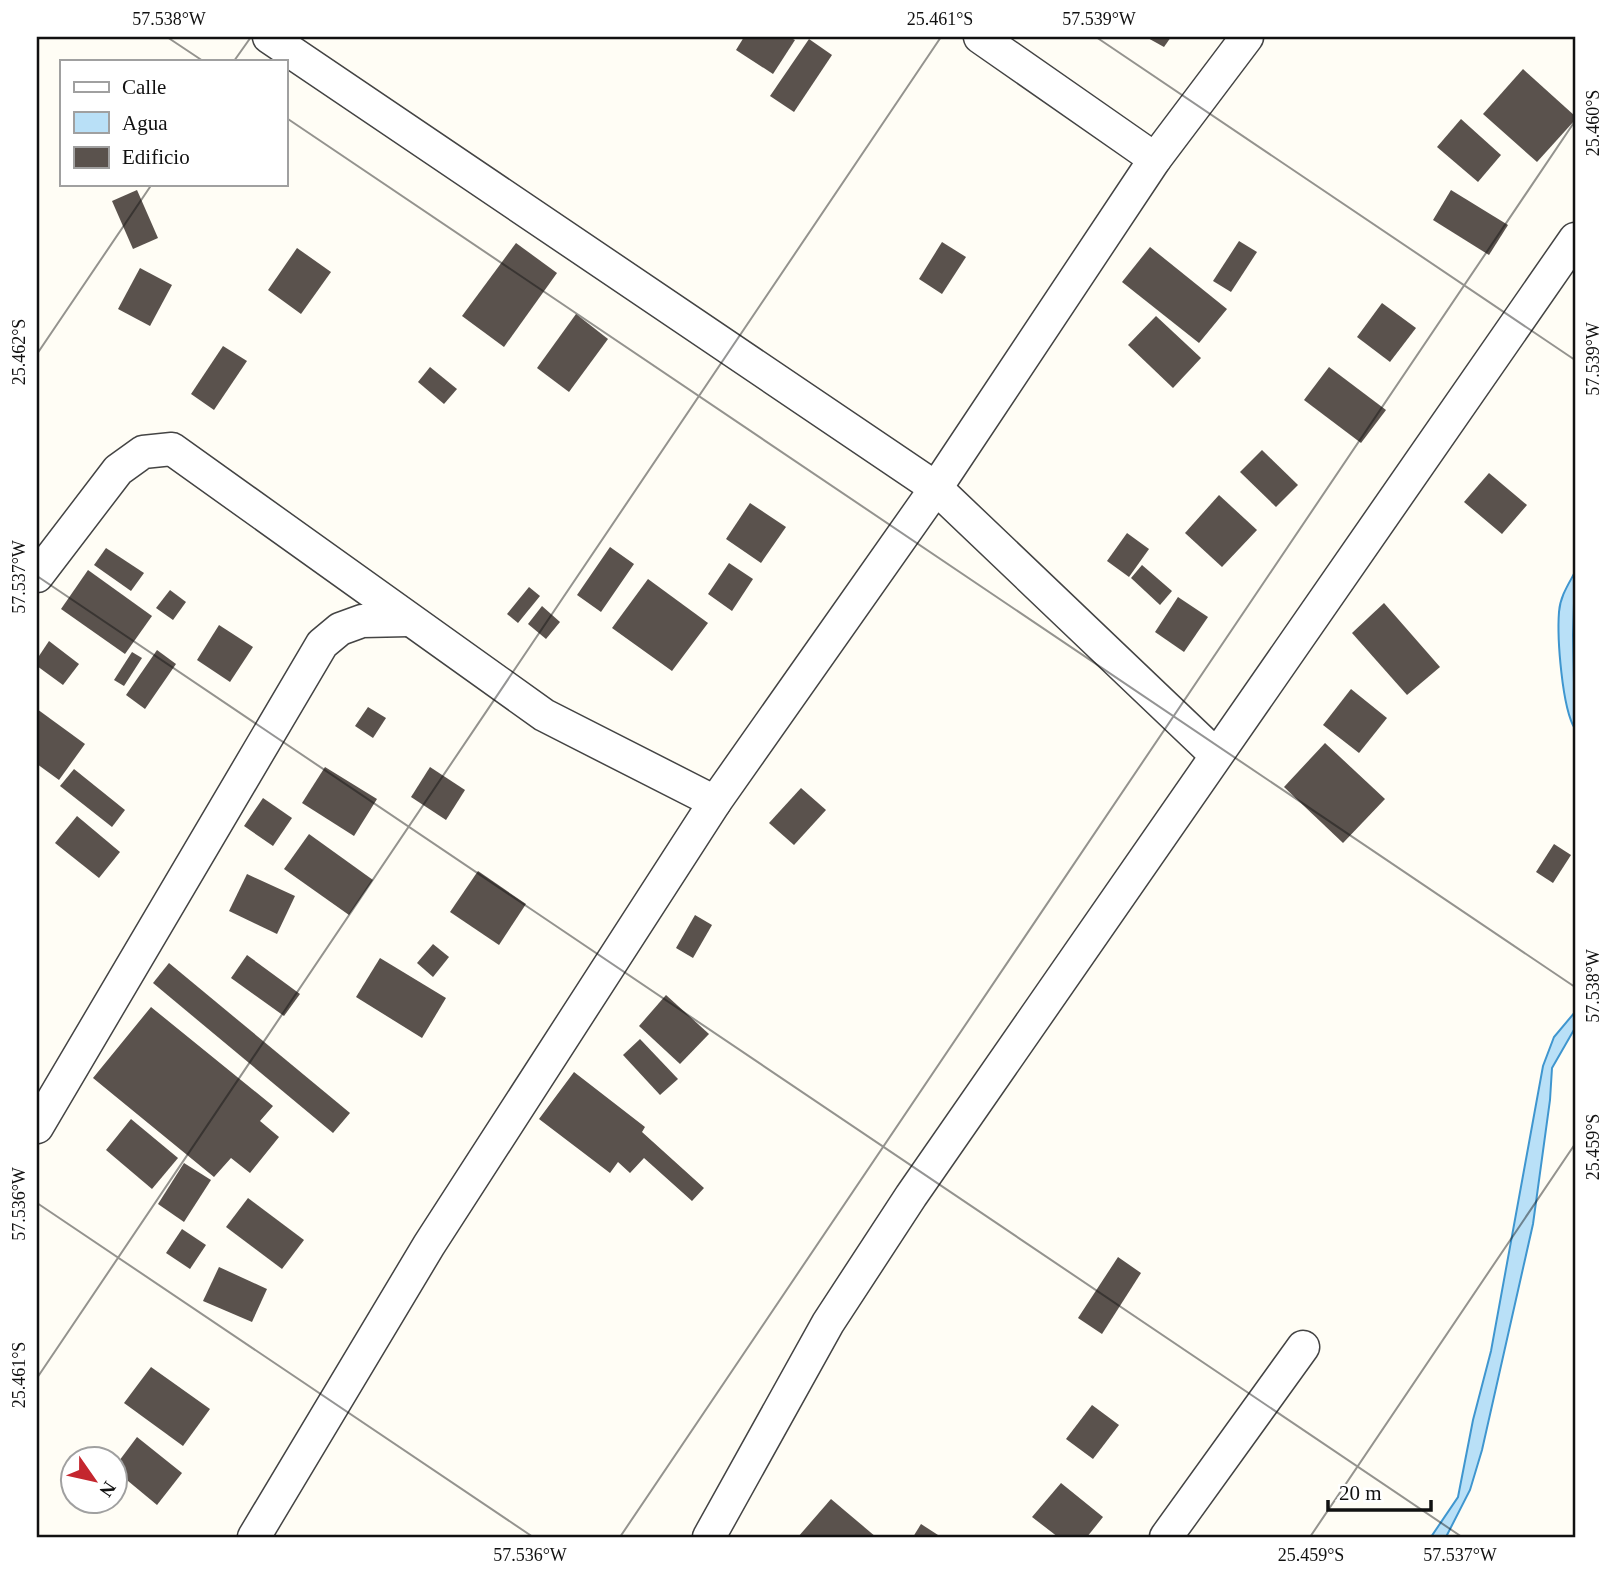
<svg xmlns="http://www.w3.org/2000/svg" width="1612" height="1574" viewBox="0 0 1612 1574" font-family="Georgia,serif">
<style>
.water{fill:#b9e0f7;stroke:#3f96cf;stroke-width:2}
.building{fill:#5a524d}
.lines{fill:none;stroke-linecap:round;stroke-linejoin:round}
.minor-casing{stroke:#444;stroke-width:35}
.minor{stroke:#fff;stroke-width:32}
.ticks{fill:none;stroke:#111;stroke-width:2;stroke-opacity:0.45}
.neatline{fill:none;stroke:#111;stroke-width:2.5}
.ticks-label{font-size:18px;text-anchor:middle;fill:#111}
</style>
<rect width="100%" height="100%" fill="#fffdf5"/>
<!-- water -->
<g class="water">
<path d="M1575 572 1573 635 1575 729C1562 708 1557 638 1559 612 1560 597 1568 585 1575 572Z"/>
<path d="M1575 1012V1028L1552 1068 1550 1100 1533 1224 1482 1450 1470 1490 1446 1537H1431L1458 1497 1473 1420 1491 1351 1543 1066 1554 1037Z"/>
</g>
<!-- building -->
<g class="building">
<path d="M744 37H789L795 40 773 74 736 50Z"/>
<path d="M1146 37H1171L1164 47Z"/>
<path d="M809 39 832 55 794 112 770 96Z"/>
<path d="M1523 69 1575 116V120L1537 162 1483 114Z"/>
<path d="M1461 119 1501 155 1478 182 1437 147Z"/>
<path d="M137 190 158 238 133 249 112 201Z"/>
<path d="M1451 190 1508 225 1489 255 1433 220Z"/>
<path d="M1239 241 1257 252 1231 292 1213 281Z"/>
<path d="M942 242 966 257 942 294 919 279Z"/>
<path d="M516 243 557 273 504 347 462 316Z"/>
<path d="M1150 247 1227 309 1199 343 1122 282Z"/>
<path d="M297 248 331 272 301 314 268 290Z"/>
<path d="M140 268 172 285 150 326 118 309Z"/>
<path d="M1382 303 1416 328 1390 362 1357 337Z"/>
<path d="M576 314 608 339 569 392 537 368Z"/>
<path d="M1156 316 1201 358 1173 388 1128 345Z"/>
<path d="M223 346 247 361 214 410 191 394Z"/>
<path d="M430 367 457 389 444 404 418 382Z"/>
<path d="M1329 367 1386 410 1361 443 1304 400Z"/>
<path d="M1262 450 1298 485 1276 507 1240 472Z"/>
<path d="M1489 473 1527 505 1502 534 1464 502Z"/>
<path d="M1219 495 1257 530 1222 567 1185 533Z"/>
<path d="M750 503 786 527 761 563 726 539Z"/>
<path d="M1127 533 1149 549 1129 577 1107 561Z"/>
<path d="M610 547 634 564 601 612 577 595Z"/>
<path d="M106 548 144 573 131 591 94 565Z"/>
<path d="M729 563 753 579 732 611 708 594Z"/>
<path d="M1142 565 1172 591 1160 605 1131 578Z"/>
<path d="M88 570 152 616 125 654 61 609Z"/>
<path d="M648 579 708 623 672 671 612 628Z"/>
<path d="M529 587 540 596 518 623 507 614Z"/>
<path d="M170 590 186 602 173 620 156 608Z"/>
<path d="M1178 597 1208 617 1184 652 1155 632Z"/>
<path d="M1384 603 1440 667 1407 695 1352 633Z"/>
<path d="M542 606 560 622 546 639 528 624Z"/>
<path d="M219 625 253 647 230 682 197 660Z"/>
<path d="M49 641 79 664 63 685 37 666V659Z"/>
<path d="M157 650 176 664 145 709 126 695Z"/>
<path d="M132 652 142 658 124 686 114 680Z"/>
<path d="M1351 689 1387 718 1359 753 1323 725Z"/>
<path d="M368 707 386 718 373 738 355 726Z"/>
<path d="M37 709 85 744 59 780 37 764Z"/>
<path d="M1325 743 1385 799 1343 843 1284 787Z"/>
<path d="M325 767 377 799 354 836 302 803Z"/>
<path d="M430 767 465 790 446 820 411 797Z"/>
<path d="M74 769 125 810 112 827 60 786Z"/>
<path d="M801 788 826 810 794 845 769 823Z"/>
<path d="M263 798 292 818 273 846 244 826Z"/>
<path d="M77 816 120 852 99 878 55 843Z"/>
<path d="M309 834 373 880 349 915 284 869Z"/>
<path d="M1554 844 1571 855 1553 883 1536 872Z"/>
<path d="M478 871 526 904 499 945 450 912Z"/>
<path d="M247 874 295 896 277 934 229 911Z"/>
<path d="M695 915 712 925 693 958 676 948Z"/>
<path d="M433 944 449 957 433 977 417 963Z"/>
<path d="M247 955 300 994 284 1016 231 978Z"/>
<path d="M380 958 446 998 422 1038 356 997Z"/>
<path d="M169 963 350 1113 333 1133 153 983Z"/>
<path d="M666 995 709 1034 680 1064 639 1026Z"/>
<path d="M151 1007 273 1106 260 1121 279 1137 250 1173 231 1158 214 1177 93 1078Z"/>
<path d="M640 1039 678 1079 660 1095 623 1055Z"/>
<path d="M574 1072 645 1127 642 1132 704 1188 692 1201 644 1158 630 1173 618 1162 610 1173 539 1119Z"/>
<path d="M131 1119 178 1158 152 1189 106 1150Z"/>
<path d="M184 1163 211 1180 184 1222 158 1204Z"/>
<path d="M248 1198 304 1240 282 1269 226 1227Z"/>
<path d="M182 1229 206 1245 190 1269 166 1253Z"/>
<path d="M1118 1257 1141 1273 1102 1334 1078 1318Z"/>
<path d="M219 1267 267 1289 252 1322 203 1301Z"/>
<path d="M151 1367 210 1409 183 1446 124 1403Z"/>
<path d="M1092 1405 1119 1425 1093 1459 1066 1439Z"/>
<path d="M137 1437 182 1473 157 1505 116 1471V1465Z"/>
<path d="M1061 1483 1103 1517 1087 1537H1058L1032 1517Z"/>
<path d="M831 1499 876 1537H798Z"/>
<path d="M921 1524 938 1535 937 1537H913Z"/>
</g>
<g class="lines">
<!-- minor casing -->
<g class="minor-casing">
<g id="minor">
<path d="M269 37 936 488 1216 755"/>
<path d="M980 37 1155 159"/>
<path d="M37 576 118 470 143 452 172 449 544 715 715 802"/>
<path d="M37 1127 322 644 340 629 362 621 409 620"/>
<path d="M254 1537 429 1245 715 802 936 488 1155 159 1247 37"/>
<path d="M709 1537 828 1323 911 1196 1575 239"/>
<path d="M1166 1537 1303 1347"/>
</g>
</g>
<!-- minor -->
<use href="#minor" class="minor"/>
</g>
<!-- ticks -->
<path class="ticks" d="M167 37 203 61M1096 37 1575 360M234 61 251 37M285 117 1575 987M37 354 152 184M37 576 1462 1537M37 1203 533 1537M37 1378 941 37M620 1537 1575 121M1310 1537 1575 1144"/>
<!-- border -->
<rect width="1612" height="1574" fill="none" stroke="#ffffff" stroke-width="77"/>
<!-- legend -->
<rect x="60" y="60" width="228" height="126" fill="#ffffff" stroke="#a0a0a0" stroke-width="2"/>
<rect x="74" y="82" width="35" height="10" fill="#ffffff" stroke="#a0a0a0" stroke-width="2"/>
<text x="122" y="94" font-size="21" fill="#111111">Calle</text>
<rect x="74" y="112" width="35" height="21" fill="#b9e0f7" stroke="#a0a0a0" stroke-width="2"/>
<text x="122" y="130" font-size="21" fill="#111111">Agua</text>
<rect x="74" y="147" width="35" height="21" fill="#5a524d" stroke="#a0a0a0" stroke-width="2"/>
<text x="122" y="164" font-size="21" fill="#111111">Edificio</text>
<!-- north arrow -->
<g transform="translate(94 1480) rotate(124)"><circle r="33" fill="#ffffff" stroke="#a0a0a0" stroke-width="2"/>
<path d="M0-5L12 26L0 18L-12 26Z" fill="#c4262e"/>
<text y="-10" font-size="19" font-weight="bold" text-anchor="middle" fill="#111111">N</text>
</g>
<!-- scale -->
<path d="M1328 1500v10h103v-10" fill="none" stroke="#111111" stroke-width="3.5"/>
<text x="1339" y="1500" font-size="21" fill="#111111" stroke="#ffffff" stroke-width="5" paint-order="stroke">20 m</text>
<rect x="38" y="38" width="1536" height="1498" class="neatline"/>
<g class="ticks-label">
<text x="169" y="25">57.538°W</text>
<text x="940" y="25">25.461°S</text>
<text x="1099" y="25">57.539°W</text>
<text transform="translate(1593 123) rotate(-90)" y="6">25.460°S</text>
<text transform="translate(19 352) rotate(-90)" y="6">25.462°S</text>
<text transform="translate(1593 359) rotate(-90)" y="6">57.539°W</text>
<text transform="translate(19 577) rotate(-90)" y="6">57.537°W</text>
<text transform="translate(1593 986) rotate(-90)" y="6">57.538°W</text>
<text transform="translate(1593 1147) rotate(-90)" y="6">25.459°S</text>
<text transform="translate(19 1204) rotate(-90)" y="6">57.536°W</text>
<text transform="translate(19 1375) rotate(-90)" y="6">25.461°S</text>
<text x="530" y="1561">57.536°W</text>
<text x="1311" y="1561">25.459°S</text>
<text x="1460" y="1561">57.537°W</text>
</g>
</svg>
